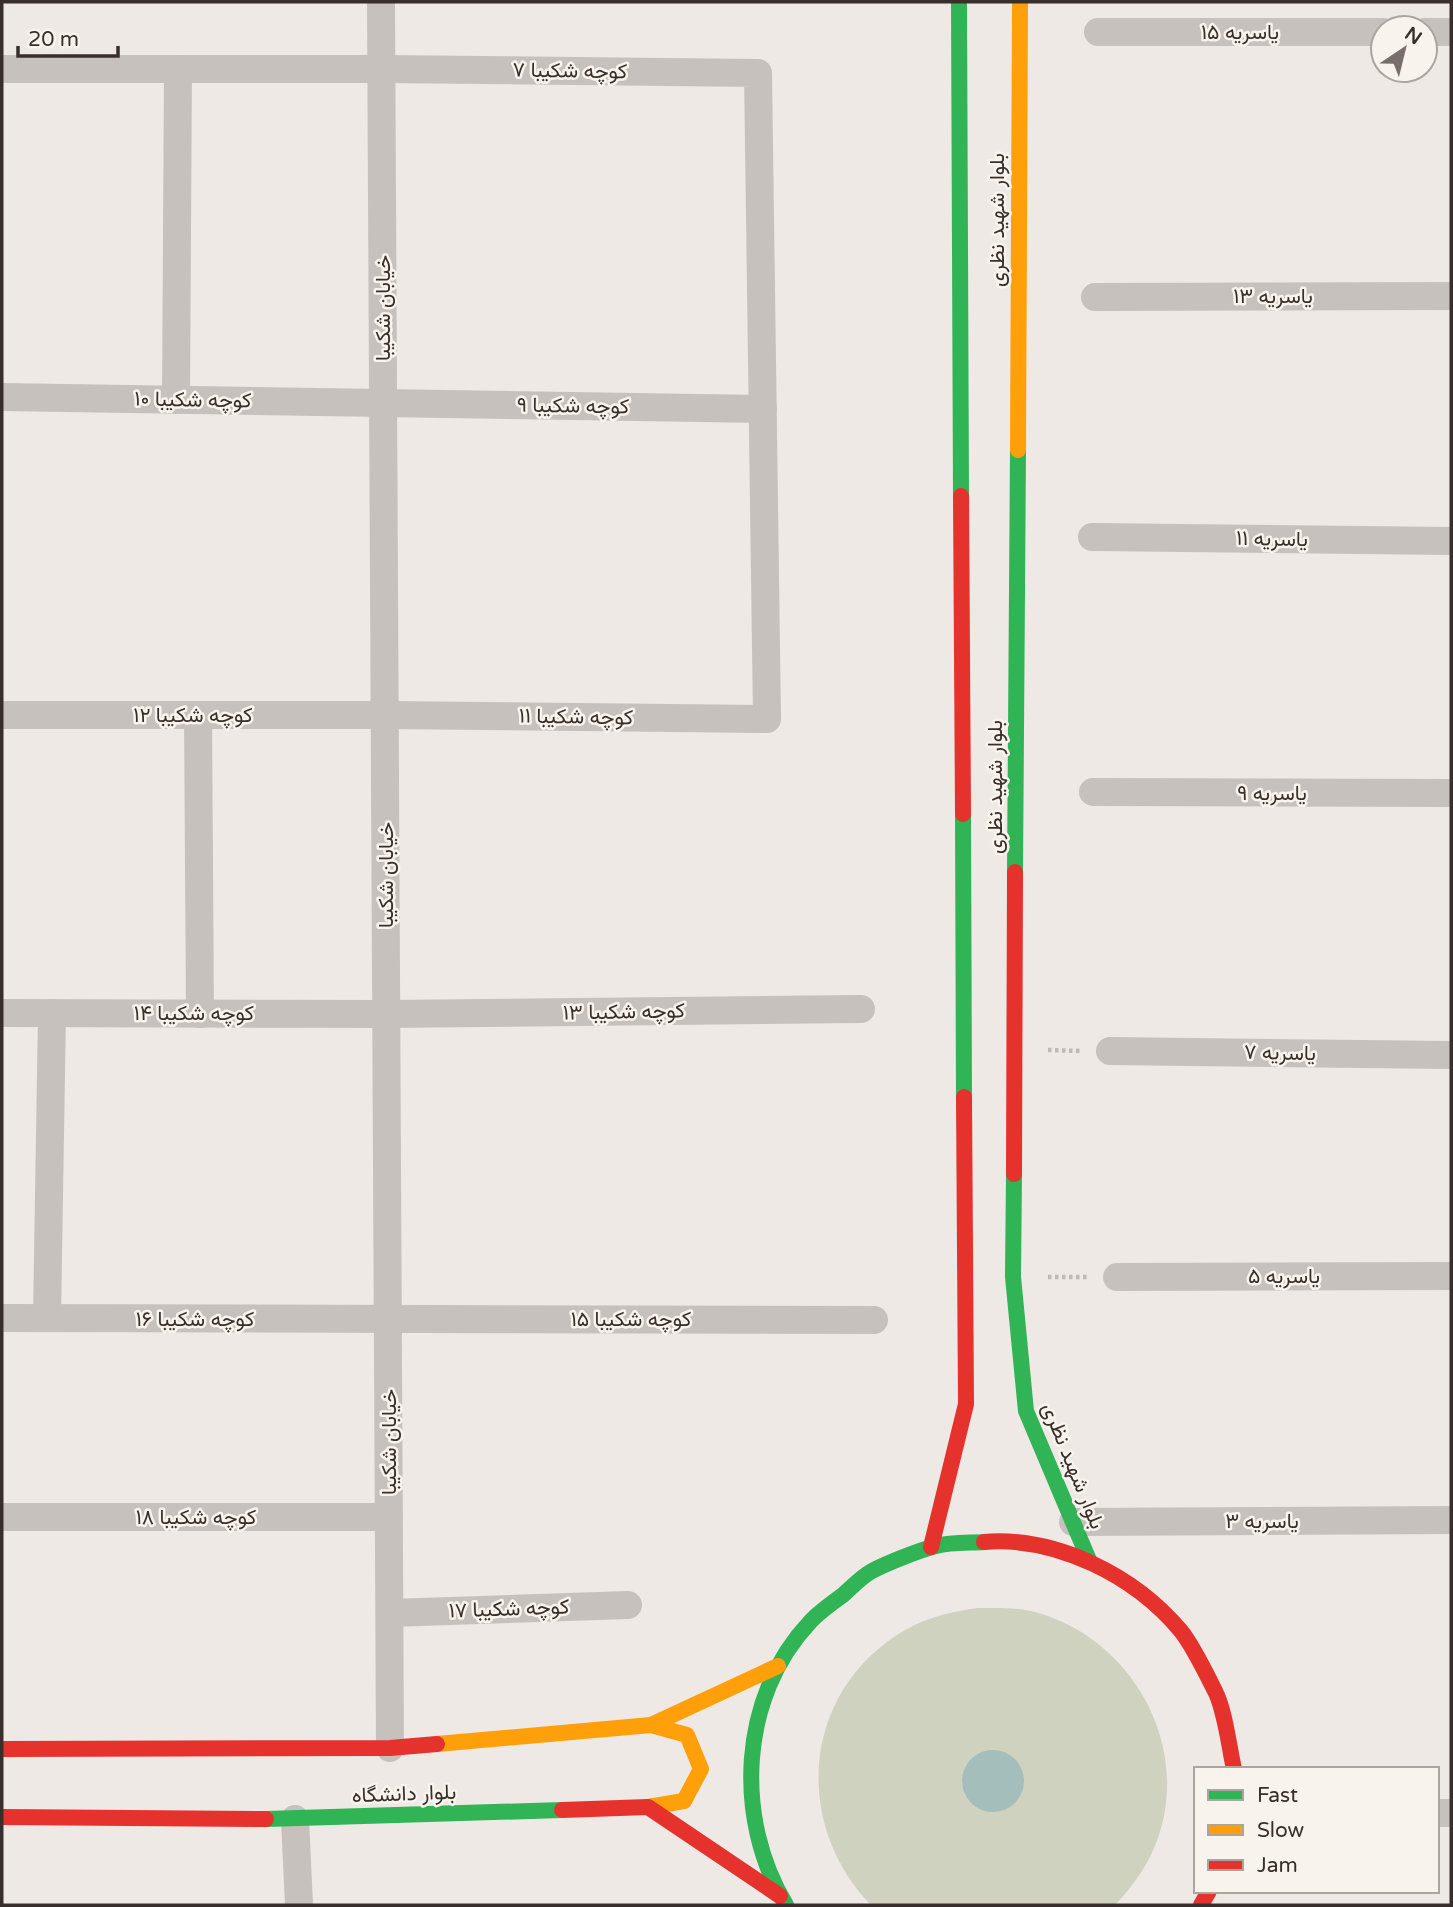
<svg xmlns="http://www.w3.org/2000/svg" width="1453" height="1907" viewBox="0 0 1453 1907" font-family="'Varela Round',Vazirmatn,sans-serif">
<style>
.green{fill:#d0d2c0}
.water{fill:#a3bebb}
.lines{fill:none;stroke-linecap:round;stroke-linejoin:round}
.path{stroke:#bfb9b6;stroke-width:4.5;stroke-dasharray:3.5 3.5;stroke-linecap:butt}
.street{stroke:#c7c1bd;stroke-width:28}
.fast{stroke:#30b455;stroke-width:16}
.slow{stroke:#ff9f0a;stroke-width:16}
.jam{stroke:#e5322d;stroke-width:16}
.labels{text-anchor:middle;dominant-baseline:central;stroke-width:5;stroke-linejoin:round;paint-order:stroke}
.street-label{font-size:21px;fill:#382e2b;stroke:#f9f3ed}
</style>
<rect width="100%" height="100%" fill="#eee9e4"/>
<!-- green -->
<path class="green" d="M977 1608C997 1608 1016 1607 1035 1612 1131 1638 1191 1743 1158 1838 1149 1864 1134 1885 1115 1905H871C794 1826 801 1697 897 1635 921 1619 948 1612 977 1608Z"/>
<!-- water -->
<circle class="water" cx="993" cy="1781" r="31"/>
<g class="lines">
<!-- path -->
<g class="path">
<path d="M1048 1050 1081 1051"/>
<path d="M1048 1277H1088"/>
</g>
<!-- street -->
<g class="street">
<path d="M381 2 390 1748"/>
<path d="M1098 32H1383"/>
<path d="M1425 32H1451"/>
<path d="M2 69H382L758 73 767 719 385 715H2"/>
<path d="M1095 297 1451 296"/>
<path d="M2 397 763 409"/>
<path d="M176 400 178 69"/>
<path d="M1092 537 1451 541"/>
<path d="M198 715 200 1014"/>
<path d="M1093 792 1451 793"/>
<path d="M2 1013 387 1014 861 1009"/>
<path d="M1110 1051 1451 1055"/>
<path d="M1117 1277 1451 1276"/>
<path d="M2 1318 874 1320"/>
<path d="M47 1318 52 1013"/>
<path d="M2 1517H389"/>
<path d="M1073 1522 1451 1520"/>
<path d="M390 1613 628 1605"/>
<path d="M1437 1813H1451"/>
<path d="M295 1819 299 1905"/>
</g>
<!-- fast -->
<g class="fast">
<path d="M959 2 961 496"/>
<path d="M963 814 964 1097"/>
<path d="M1015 872 1018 450"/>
<path d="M1014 1174 1013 1277 1026 1411 1089 1560"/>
<path d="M266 1819 562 1810"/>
<path d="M786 1905C734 1819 739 1697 810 1622 819 1612 832 1603 843 1595 852 1587 861 1577 872 1571 887 1563 920 1550 936 1546 951 1542 969 1543 984 1542"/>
</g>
<!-- slow -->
<g class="slow">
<path d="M1018 450 1020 2"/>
<path d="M437 1744 651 1725 778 1666"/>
<path d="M648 1807 684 1801 701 1769 687 1735 651 1725"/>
</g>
<!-- jam -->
<g class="jam">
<path d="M961 496 963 814"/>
<path d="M1014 1174 1015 872"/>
<path d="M984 1542C1057 1536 1135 1576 1181 1631 1193 1646 1206 1673 1215 1691 1225 1710 1229 1747 1234 1769"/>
<path d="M931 1547 966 1404 964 1097"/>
<path d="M2 1749 390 1748 437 1744"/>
<path d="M562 1810 648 1807 780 1896"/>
<path d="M2 1817 266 1819"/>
<path d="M1201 1905 1209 1891"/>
</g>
</g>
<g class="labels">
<!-- street labels -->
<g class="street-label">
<text x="1240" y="32">یاسریه ۱۵</text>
<text transform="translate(570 71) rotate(1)">کوچه شکیبا ۷</text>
<text transform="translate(997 220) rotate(-90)">بلوار شهید نظری</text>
<text x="1273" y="296">یاسریه ۱۳</text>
<text transform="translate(383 308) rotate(-90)">خیابان شکیبا</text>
<text transform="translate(193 400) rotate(1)">کوچه شکیبا ۱۰</text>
<text transform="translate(573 406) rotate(1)">کوچه شکیبا ۹</text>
<text transform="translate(1272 539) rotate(1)">یاسریه ۱۱</text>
<text x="193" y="715">کوچه شکیبا ۱۲</text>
<text transform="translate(576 717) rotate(1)">کوچه شکیبا ۱۱</text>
<text transform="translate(995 787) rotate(-90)">بلوار شهید نظری</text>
<text x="1272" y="793">یاسریه ۹</text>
<text transform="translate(386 875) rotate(-90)">خیابان شکیبا</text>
<text transform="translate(624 1012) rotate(-1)">کوچه شکیبا ۱۳</text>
<text x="194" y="1013">کوچه شکیبا ۱۴</text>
<text transform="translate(1280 1053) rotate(1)">یاسریه ۷</text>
<text x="1284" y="1276">یاسریه ۵</text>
<text x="195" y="1319">کوچه شکیبا ۱۶</text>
<text x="631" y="1319">کوچه شکیبا ۱۵</text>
<text transform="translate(389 1442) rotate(-90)">خیابان شکیبا</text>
<text transform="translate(1073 1466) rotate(68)">بلوار شهید نظری</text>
<text x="196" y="1517">کوچه شکیبا ۱۸</text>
<text x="1262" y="1521">یاسریه ۳</text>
<text transform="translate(509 1609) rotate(-2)">کوچه شکیبا ۱۷</text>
<text transform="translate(404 1794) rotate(-2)">بلوار دانشگاه</text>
</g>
</g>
<!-- border -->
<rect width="1453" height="1907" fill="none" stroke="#382e2b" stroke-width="7"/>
<!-- legend -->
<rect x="1194" y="1767" width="245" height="126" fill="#f9f3ed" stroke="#aca49f" stroke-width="2"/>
<rect x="1208" y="1790" width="35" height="10" fill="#30b455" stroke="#aca49f" stroke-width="2"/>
<text x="1257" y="1802" font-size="21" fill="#382e2b">Fast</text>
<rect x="1208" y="1825" width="35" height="10" fill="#ff9f0a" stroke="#aca49f" stroke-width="2"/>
<text x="1257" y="1837" font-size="21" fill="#382e2b">Slow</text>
<rect x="1208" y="1860" width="35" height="10" fill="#e5322d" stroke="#aca49f" stroke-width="2"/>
<text x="1257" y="1872" font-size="21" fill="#382e2b">Jam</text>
<!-- north arrow -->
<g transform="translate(1404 49) rotate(35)"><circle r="33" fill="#f9f3ed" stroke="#aca49f" stroke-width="2"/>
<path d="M0-5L12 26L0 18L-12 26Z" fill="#786f6c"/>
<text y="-10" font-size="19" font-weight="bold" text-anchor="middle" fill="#382e2b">N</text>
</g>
<!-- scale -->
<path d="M18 46v10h100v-10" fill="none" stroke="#382e2b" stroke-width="3.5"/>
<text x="28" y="46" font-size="21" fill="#382e2b" stroke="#f9f3ed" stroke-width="5" paint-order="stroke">20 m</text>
</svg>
